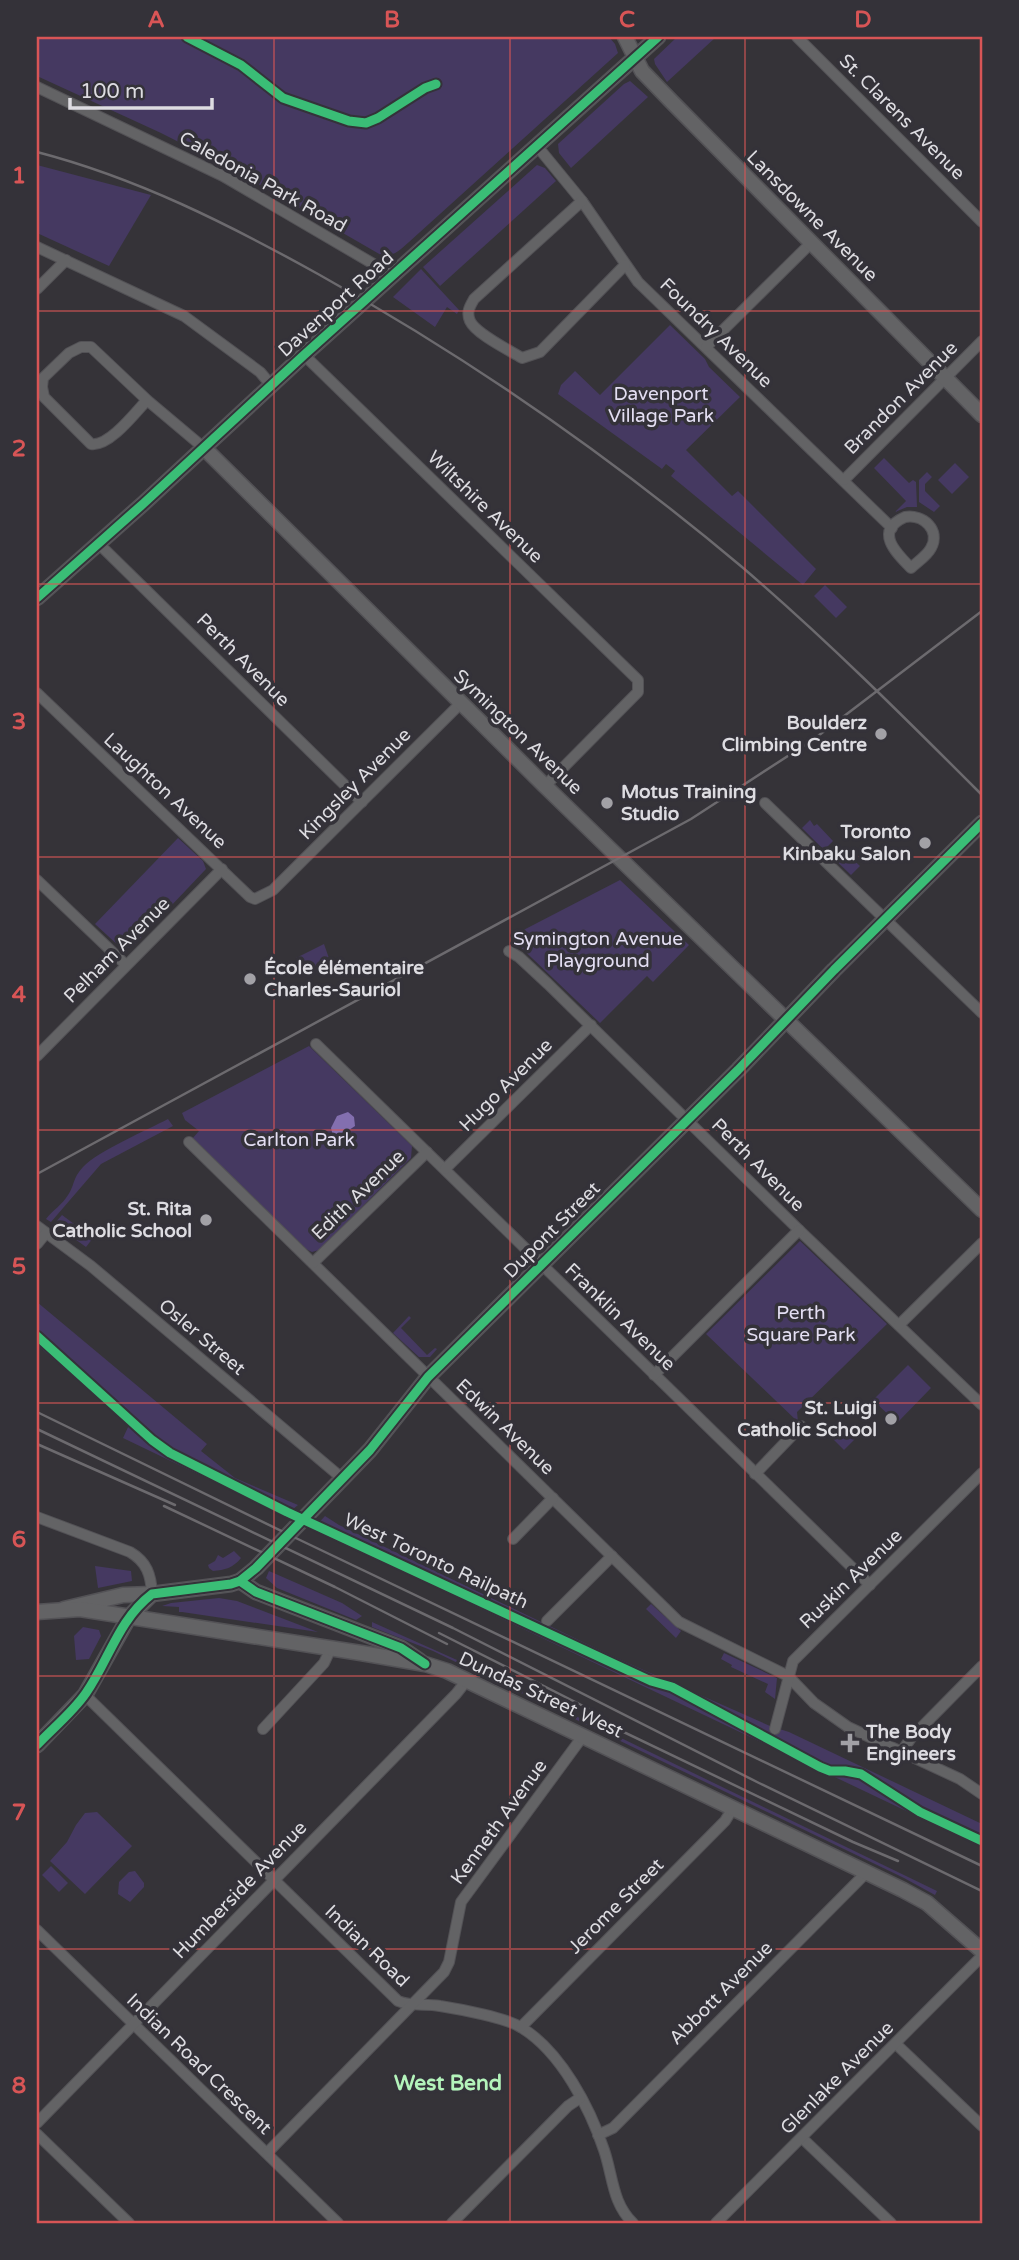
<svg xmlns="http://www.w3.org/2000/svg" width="1019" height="2260" viewBox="0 0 1019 2260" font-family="'Varela Round',sans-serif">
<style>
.green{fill:#453961}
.water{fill:#836faf}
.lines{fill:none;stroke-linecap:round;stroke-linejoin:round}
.street-casing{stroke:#535256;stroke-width:12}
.secondary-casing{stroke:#535256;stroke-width:17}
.street{stroke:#636365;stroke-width:10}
.secondary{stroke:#636365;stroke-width:14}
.rail{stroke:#6c6a6e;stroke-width:2.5}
.cycleway-casing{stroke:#343239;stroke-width:13}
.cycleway{stroke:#3abd76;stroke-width:9}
.grid{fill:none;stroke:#d85556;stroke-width:2;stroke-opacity:0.55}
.poi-dot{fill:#a2a1a6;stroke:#343239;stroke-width:2.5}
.labels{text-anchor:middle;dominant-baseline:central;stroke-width:7;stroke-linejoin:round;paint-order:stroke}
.street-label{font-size:19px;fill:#dddce1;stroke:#343239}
.park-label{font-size:19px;fill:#e3def2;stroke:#343239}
.poi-label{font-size:19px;font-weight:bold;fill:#dddce1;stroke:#343239;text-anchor:end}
.neighbourhood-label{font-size:21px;font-weight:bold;fill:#b4f4bb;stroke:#343239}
.neatline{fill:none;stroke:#d85556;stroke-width:2.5}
.grid-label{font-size:23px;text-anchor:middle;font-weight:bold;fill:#d85556}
</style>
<rect width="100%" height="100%" fill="#353338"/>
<!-- green -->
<g class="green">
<path d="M37 37H609L615 44 618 53 409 242C400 250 394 257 381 255L230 168 161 133 37 76Z"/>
<path d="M677 37H716L667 82 655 64 654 59Z"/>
<path d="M630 81 648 97 571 168 559 153 558 144 624 84Z"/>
<path d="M37 165 151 195 109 266 37 233Z"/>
<path d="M537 165 545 168 556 181 440 286 423 267Z"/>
<path d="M421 269 459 310 457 314 447 307 435 327 393 297Z"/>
<path d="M670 325 705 359 709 367 740 397 686 450 732 496 738 491 816 569 803 585 671 476 675 471 666 464 662 469 558 394 561 385 575 371 600 395Z"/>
<path d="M884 458 909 483 913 480 916 482 917 507H907L895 512 906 501 874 468Z"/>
<path d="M955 463 969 477 952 494 938 480Z"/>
<path d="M927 472 932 477 925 484V491L940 506 934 512 919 502V480Z"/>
<path d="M825 585 847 607 836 618 814 596Z"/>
<path d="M810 820 814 826 817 824 833 841 824 850 802 828Z"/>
<path d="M178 838 203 861 206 869 132 947 121 948 95 924Z"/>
<path d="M836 844 860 866 851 875 828 853Z"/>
<path d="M620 880 689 945 653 982 647 976 600 1023 510 937Z"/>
<path d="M324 944 331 964 311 973 296 958Z"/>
<path d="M309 1046 412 1146 411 1158 319 1250 312 1252 306 1249 192 1139 199 1131 185 1120 182 1113Z"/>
<path d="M168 1119 173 1126 101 1164 51 1222 46 1219C53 1210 62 1205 68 1195 75 1185 72 1179 83 1167 98 1151 147 1130 168 1119Z"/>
<path d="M62 1215 93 1238 86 1247 54 1224Z"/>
<path d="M800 1241 887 1324 797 1412 798 1422 706 1334Z"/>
<path d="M37 1302 207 1444 201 1451 235 1478 298 1505 286 1515 281 1514 123 1438 129 1425 37 1345Z"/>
<path d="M409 1316 411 1318 401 1328 427 1355 435 1348 437 1349 430 1357H419L393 1333Z"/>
<path d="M908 1365 931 1388 897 1423 873 1400Z"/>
<path d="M837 1421 855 1439 844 1450 826 1432Z"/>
<path d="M325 1516 339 1525 612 1656 770 1726 789 1732 982 1824V1847L313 1529Z"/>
<path d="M234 1551 241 1558C233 1568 225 1570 213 1571L209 1568 208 1565 215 1561 218 1555 223 1558Z"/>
<path d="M95 1566 131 1571 132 1581 98 1588Z"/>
<path d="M269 1571 342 1603 362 1616 356 1620 277 1588 266 1578Z"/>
<path d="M219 1598 237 1601 318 1632 182 1612H179V1607L162 1606 171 1603Z"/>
<path d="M651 1604 681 1631 676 1638 646 1609Z"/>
<path d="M372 1622 495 1677 937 1891 935 1895 904 1878 500 1683 501 1681 493 1680 433 1651 372 1627Z"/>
<path d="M83 1627 99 1630 101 1636 89 1659 76 1660 74 1636Z"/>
<path d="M724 1653 777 1678 775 1699 765 1692 768 1684 731 1667 732 1665 721 1659Z"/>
<path d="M97 1812 132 1846 85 1894 50 1861 67 1842 76 1825 85 1813Z"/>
<path d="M51 1866 68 1883 59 1892 42 1875Z"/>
<path d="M135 1871 144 1883V1887L130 1902 118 1894 119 1882 129 1872Z"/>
</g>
<!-- water -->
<path class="water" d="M348 1112 354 1117 355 1126 337 1138 333 1136 331 1128 337 1116Z"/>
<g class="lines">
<!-- street casing -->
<g class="street-casing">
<g id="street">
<path d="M797 37 982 222"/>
<path d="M37 87 223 176 394 276"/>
<path d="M537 146 582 201 638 282 892 528"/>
<path d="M582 201 474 299C470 306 466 312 470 321 476 334 509 350 522 358L540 352 625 265"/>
<path d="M37 247 184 316 260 372 271 385"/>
<path d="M37 289 66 260"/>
<path d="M706 347 811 243"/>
<path d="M304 355 638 680V692L632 698 545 786"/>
<path d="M147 400C135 413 109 447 91 444L44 397 42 387 43 378 69 353 81 347H91L147 400 204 448"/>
<path d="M844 480 982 341"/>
<path d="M905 517C923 514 941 530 931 548 927 556 917 562 911 568 895 552 874 531 905 517Z"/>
<path d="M99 544 362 802"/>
<path d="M37 693 250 897 255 899 273 890 461 703"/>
<path d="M765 803 982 1013"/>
<path d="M37 880 126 965"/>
<path d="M509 951 519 957 548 984 799 1230 982 1405"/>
<path d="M316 1044 870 1585"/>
<path d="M37 1056 222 869"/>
<path d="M189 1142 679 1622 788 1676 814 1703 848 1727 960 1779 982 1794"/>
<path d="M445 1169 591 1025"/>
<path d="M37 1226 91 1266 343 1479"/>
<path d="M37 1244 46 1233"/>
<path d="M313 1263 427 1152"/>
<path d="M899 1325 982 1243"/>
<path d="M654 1375 799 1230"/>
<path d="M755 1474 801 1426"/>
<path d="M37 1517 130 1552C147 1562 151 1575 152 1594"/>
<path d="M513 1539 553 1498"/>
<path d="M547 1621 612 1556"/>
<path d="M85 1695 398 2001C412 2007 425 2003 440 2006 459 2009 508 2018 522 2028 561 2052 590 2108 604 2150 613 2176 612 2203 633 2223"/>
<path d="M263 1729 324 1663 331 1648"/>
<path d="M775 1729 793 1661 982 1473"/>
<path d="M902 1751 911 1738 982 1666"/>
<path d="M37 1930 338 2223"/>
<path d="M521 2027 725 1821 733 1808"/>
<path d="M896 2044 982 2126"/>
<path d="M37 2123 456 1694 467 1680"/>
<path d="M37 2134 129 2223"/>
<path d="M598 2135 613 2128 867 1872"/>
<path d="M802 2138 891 2223"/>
<path d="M267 2153 444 1972 449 1962 461 1902 583 1736"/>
<path d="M452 2223 568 2106 580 2098"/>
<path d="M716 2223 982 1956"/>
</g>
</g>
<!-- secondary casing -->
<g class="secondary-casing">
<g id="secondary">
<path d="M625 37 642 71 672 102 982 415"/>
<path d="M204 448 545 786 982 1210"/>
<path d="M37 598 144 503 304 355 658 37"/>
<path d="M240 1581 256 1592 401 1648 420 1661"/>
<path d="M64 1609 123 1595 152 1594 231 1584 240 1581 256 1568 370 1450 428 1377 738 1070 834 970 982 823"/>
<path d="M37 1612 80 1609 361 1653 425 1664 447 1671 903 1890 927 1903 982 1951"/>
<path d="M37 1745 85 1695 129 1617 152 1594"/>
</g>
</g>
<!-- street -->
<use href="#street" class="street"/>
<!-- secondary -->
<use href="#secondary" class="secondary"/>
<!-- rail -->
<g class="rail">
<path d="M37 152C137 178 228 224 318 274 469 358 610 456 742 567 826 639 904 717 982 795"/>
<path d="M37 1174 691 819 814 739 982 611"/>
<path d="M37 1412 302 1541 982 1866"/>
<path d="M37 1429 453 1628 759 1783 982 1891"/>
<path d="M37 1444 175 1505"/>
<path d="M164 1506 335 1587 447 1644"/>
<path d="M439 1633 595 1712"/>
<path d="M584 1713 853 1842 898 1861"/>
</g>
<!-- cycleway casing -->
<g class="cycleway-casing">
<g id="cycleway">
<path d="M187 37 241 65 283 98 349 121 366 123 378 118 425 88 436 84"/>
<path d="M37 598 144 503 304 355 658 37"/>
<path d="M37 1336 152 1440 170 1453 287 1512 651 1681 672 1687 820 1767 830 1771H845L861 1774 920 1812 982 1841"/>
<path d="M240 1581 256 1592 401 1648 425 1664"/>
<path d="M37 1745C53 1728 73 1712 86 1693 109 1660 118 1620 152 1594L231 1584 240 1581 256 1568 370 1450 428 1377 738 1070 834 970 982 823"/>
</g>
</g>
<!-- cycleway -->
<use href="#cycleway" class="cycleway"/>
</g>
<!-- grid -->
<path class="grid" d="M274 37V2223M510 37V2223M745 37V2223M37 311H982M37 584H982M37 857H982M37 1130H982M37 1403H982M37 1676H982M37 1949H982"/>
<!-- markers -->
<g class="poi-dot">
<circle cx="881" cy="734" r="7"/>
<circle cx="607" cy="803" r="7"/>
<circle cx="925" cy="843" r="7"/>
<circle cx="250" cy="979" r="7"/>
<circle cx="206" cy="1220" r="7"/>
<circle cx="891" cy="1419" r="7"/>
<path d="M846.5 1732.5h7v7h7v7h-7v7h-7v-7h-7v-7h7z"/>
</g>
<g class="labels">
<!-- street labels -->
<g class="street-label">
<text transform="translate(902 117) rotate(45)">St. Clarens Avenue</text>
<text transform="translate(263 182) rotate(29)">Caledonia Park Road</text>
<text transform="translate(812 216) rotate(45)">Lansdowne Avenue</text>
<text transform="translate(336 304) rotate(-42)">Davenport Road</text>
<text transform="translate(716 333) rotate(44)">Foundry Avenue</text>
<text transform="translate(901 398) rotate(-45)">Brandon Avenue</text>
<text transform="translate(485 507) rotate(44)">Wiltshire Avenue</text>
<text transform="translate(243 660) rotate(45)">Perth Avenue</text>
<text transform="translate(518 732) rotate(44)">Symington Avenue</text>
<text transform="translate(355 784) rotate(-45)">Kingsley Avenue</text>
<text transform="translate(165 791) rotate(43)">Laughton Avenue</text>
<text transform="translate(117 950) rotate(-45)">Pelham Avenue</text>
<text transform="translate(506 1085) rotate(-45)">Hugo Avenue</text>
<text transform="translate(758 1165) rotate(45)">Perth Avenue</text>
<text transform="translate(358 1195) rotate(-44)">Edith Avenue</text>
<text transform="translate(552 1230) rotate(-45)">Dupont Street</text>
<text transform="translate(620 1317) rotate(44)">Franklin Avenue</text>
<text transform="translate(202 1337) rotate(40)">Osler Street</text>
<text transform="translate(505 1427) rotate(44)">Edwin Avenue</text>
<text transform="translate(436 1561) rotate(25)">West Toronto Railpath</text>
<text transform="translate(851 1579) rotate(-44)">Ruskin Avenue</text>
<text transform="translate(541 1695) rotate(25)">Dundas Street West</text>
<text transform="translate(499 1822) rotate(-54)">Kenneth Avenue</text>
<text transform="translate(240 1890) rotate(-46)">Humberside Avenue</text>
<text transform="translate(616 1906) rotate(-45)">Jerome Street</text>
<text transform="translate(367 1946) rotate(44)">Indian Road</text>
<text transform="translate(721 1993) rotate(-45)">Abbott Avenue</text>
<text transform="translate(199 2064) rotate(44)">Indian Road Crescent</text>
<text transform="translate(837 2078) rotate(-45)">Glenlake Avenue</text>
</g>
<!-- park labels -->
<g class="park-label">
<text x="661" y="394">Davenport<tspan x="661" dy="22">Village Park</tspan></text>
<text x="598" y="939">Symington Avenue<tspan x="598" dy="22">Playground</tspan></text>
<text x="299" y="1140">Carlton Park</text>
<text x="801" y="1313">Perth<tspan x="801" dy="22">Square Park</tspan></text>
</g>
<!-- poi labels -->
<g class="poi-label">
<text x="867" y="723">Boulderz<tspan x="867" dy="22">Climbing Centre</tspan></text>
<text x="621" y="792" text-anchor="start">Motus Training<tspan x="621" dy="22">Studio</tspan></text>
<text x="911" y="832">Toronto<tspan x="911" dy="22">Kinbaku Salon</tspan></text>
<text x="264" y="968" text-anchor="start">École élémentaire<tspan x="264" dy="22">Charles-Sauriol</tspan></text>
<text x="192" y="1209">St. Rita<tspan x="192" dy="22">Catholic School</tspan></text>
<text x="877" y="1408">St. Luigi<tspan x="877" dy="22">Catholic School</tspan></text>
<text x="866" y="1732" text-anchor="start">The Body<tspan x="866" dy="22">Engineers</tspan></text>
</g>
<!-- neighbourhood labels -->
<g class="neighbourhood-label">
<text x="448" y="2083">West Bend</text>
</g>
</g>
<!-- border -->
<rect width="1019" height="2260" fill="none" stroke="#343239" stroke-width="77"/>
<!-- scale -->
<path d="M70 98v10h142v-10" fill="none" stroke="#dddce1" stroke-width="3.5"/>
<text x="80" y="98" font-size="21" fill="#dddce1" stroke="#343239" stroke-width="5" paint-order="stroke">100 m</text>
<rect x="38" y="38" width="943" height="2184" class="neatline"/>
<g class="grid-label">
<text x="156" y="27">A</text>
<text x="392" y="27">B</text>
<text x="627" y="27">C</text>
<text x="863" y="27">D</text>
<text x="19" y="183">1</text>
<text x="19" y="456">2</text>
<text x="19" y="729">3</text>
<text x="19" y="1002">4</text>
<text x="19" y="1274">5</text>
<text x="19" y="1547">6</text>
<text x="19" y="1820">7</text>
<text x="19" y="2093">8</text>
</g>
</svg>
